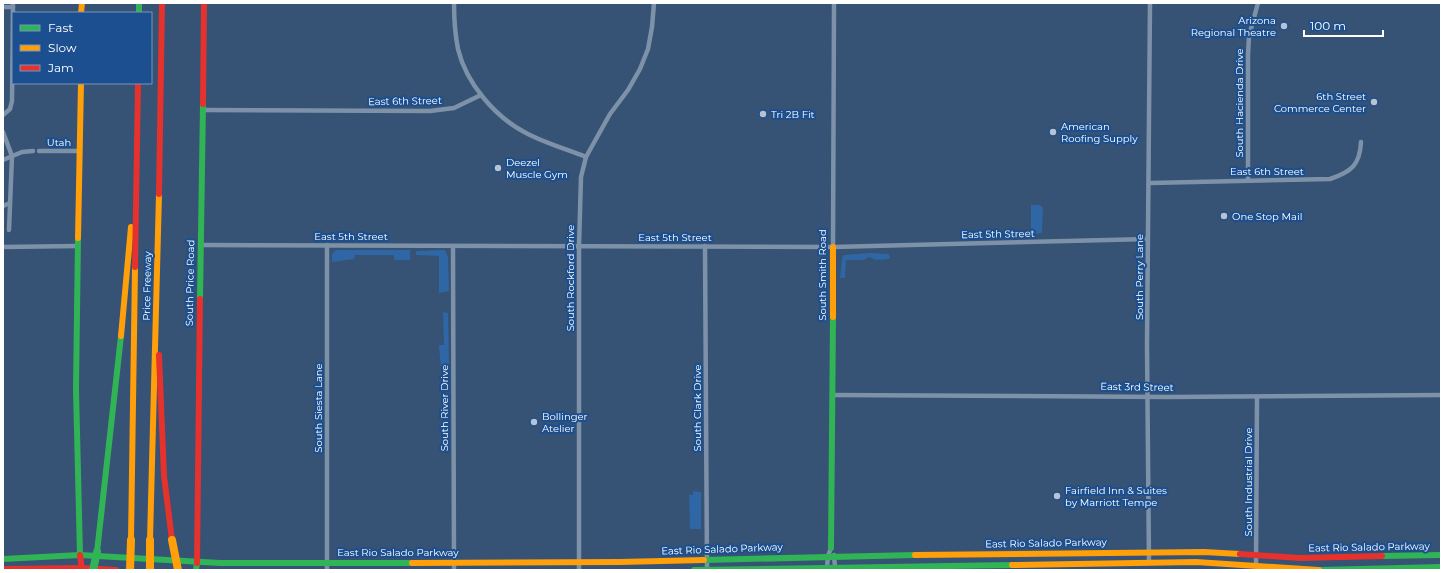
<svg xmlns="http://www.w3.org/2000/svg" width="1444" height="573" viewBox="0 0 1444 573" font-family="Montserrat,sans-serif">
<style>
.green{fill:#2f66a5}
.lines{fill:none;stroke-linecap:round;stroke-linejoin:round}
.street{stroke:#7d92a8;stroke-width:4.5}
.fast{stroke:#30b455;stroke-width:6}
.slow{stroke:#ff9f0a;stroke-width:6}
.jam{stroke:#e5322d;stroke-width:6}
.fast-bridge{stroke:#30b455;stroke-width:8}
.slow-bridge{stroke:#ff9f0a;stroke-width:8}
.poi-dot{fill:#b9c2ce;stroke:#1b4f8f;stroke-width:1.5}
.labels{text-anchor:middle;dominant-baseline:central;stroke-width:4;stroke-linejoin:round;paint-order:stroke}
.poi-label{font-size:10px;fill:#fff;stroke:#1b4f8f;text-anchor:start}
.street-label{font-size:10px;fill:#fff;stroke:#1b4f8f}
</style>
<rect width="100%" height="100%" fill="#365274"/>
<!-- green -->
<g class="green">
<path d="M1031 205H1040L1043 208 1042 233 1034 234 1031 228Z"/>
<path d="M336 250H410V260H394V255H355L354 259 332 262V254Z"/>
<path d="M445 250 448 257 449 291 439 293V256L416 255V251Z"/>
<path d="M870 253 889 254 890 259 876 260 869 257 864 260H846L845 278H840L842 258 844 255Z"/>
<path d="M443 312 448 313 449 366 441 367 439 347V345H444Z"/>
<path d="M693 491 701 492V529H690L689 495H693Z"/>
</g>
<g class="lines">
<!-- street -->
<g class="street">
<path d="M454 3C454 18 455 34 458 49 466 83 495 117 526 133 545 143 566 149 586 157"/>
<path d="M3 7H13"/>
<path d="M203 110 430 111 454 108 481 95"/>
<path d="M3 115 10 109 12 101 13 3"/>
<path d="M3 132 12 156 9 230"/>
<path d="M39 151H79"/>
<path d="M3 160 22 152 33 151"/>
<path d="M1248 180V55L1249 36 1258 3"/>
<path d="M1150 183 1330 179C1351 172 1360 165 1361 142"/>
<path d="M3 206 10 203"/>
<path d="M201 245 833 247 1148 239"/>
<path d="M327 245V570"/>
<path d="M453 246 454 570"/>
<path d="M705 246 707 569"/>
<path d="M3 247 78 246"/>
<path d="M833 247 834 3"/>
<path d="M832 395 1168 397 1441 395"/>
<path d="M834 555 835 567"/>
<path d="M1149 563 1147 346 1150 3"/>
<path d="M1256 566 1257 397"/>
<path d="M827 567 828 556 831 548"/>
<path d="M579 570V246L581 177 586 157 596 139 610 114 628 90 640 69 648 49 652 27 654 3"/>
</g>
<!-- fast -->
<g class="fast">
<path d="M139 3V13"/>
<path d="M78 238 76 390 80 555"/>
<path d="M200 299 203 104"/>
<path d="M831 548 833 317"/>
<path d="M97 552 121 336"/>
<path d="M1382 556 1441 555"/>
<path d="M3 559 80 555 220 563H412"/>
<path d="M704 560 915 555"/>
<path d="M196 570 197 563"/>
<path d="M694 570 1012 565"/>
<path d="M1319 570 1441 567"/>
</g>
<!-- slow -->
<g class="slow">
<path d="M81 13 82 3"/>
<path d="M78 238 81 83"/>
<path d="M833 317V247"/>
<path d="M121 336 131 227"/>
<path d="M131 540 135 267"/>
<path d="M150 540 159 194"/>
<path d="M915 555 1204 552 1240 554"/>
<path d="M412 563 620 562 704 560"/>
<path d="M1012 565 1196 562 1319 570"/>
</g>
<!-- jam -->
<g class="jam">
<path d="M203 104 204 3"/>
<path d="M159 194 162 3"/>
<path d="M135 267 138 83"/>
<path d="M159 355 164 476 172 540"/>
<path d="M1240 554 1300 558 1382 556"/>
<path d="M80 555 82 570"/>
<path d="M197 563 200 299"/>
<path d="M3 569 81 568 116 570"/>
</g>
<!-- fast-bridge -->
<path class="fast-bridge" d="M93 570 97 552"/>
<!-- slow-bridge -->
<g class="slow-bridge">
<path d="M150 540V570"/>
<path d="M172 540 178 570"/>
<path d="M130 570 131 540"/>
</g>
</g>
<!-- markers -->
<g class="poi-dot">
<circle cx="1284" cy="26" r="4"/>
<circle cx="1374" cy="102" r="4"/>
<circle cx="763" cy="114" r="4"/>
<circle cx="1053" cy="132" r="4"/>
<circle cx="498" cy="168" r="4"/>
<circle cx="1224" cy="216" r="4"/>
<circle cx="534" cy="422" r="4"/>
<circle cx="1057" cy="496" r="4"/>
</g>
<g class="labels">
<!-- poi labels -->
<g class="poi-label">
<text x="1276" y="20" text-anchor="end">Arizona<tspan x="1276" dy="12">Regional Theatre</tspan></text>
<text x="1366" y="96" text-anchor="end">6th Street<tspan x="1366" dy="12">Commerce Center</tspan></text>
<text x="771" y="114">Tri 2B Fit</text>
<text x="1061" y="126">American<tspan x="1061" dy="12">Roofing Supply</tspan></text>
<text x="506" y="162">Deezel<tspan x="506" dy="12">Muscle Gym</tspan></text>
<text x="1232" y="216">One Stop Mail</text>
<text x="542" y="416">Bollinger<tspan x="542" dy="12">Atelier</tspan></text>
<text x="1065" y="490">Fairfield Inn &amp; Suites<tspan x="1065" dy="12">by Marriott Tempe</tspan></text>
</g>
<!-- street labels -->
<g class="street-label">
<text transform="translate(405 101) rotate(-1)">East 6th Street</text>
<text transform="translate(1239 103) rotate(-90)">South Hacienda Drive</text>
<text x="59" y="142">Utah</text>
<text x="1267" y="171">East 6th Street</text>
<text transform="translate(998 234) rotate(-1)">East 5th Street</text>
<text x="351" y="236">East 5th Street</text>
<text x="675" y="237">East 5th Street</text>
<text transform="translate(822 275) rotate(-90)">South Smith Road</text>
<text transform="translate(1139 277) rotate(-90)">South Perry Lane</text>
<text transform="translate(570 278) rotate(-90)">South Rockford Drive</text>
<text transform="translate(190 283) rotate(-89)">South Price Road</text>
<text transform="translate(147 286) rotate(-89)">Price Freeway</text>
<text transform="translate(1137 387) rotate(1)">East 3rd Street</text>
<text transform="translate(318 408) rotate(-90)">South Siesta Lane</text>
<text transform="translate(444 408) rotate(-90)">South River Drive</text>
<text transform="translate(697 408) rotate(-90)">South Clark Drive</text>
<text transform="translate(1248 482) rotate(-90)">South Industrial Drive</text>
<text transform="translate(1046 543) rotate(-1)">East Rio Salado Parkway</text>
<text transform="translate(1369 547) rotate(-1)">East Rio Salado Parkway</text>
<text transform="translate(722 549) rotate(-2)">East Rio Salado Parkway</text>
<text x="398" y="552">East Rio Salado Parkway</text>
</g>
</g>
<!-- border -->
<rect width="1444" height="573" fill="none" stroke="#ffffff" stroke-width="8"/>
<!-- legend -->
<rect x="12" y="12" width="140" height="72" fill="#1b4f8f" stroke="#7695bc"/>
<rect x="20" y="25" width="20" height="6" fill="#30b455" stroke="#7695bc"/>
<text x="48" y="32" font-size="12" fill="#ffffff">Fast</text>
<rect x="20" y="45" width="20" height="6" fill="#ff9f0a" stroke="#7695bc"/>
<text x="48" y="52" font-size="12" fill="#ffffff">Slow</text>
<rect x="20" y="65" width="20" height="6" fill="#e5322d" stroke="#7695bc"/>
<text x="48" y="72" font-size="12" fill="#ffffff">Jam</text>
<!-- scale -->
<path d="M1304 30v6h79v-6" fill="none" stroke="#ffffff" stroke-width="2"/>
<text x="1310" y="30" font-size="12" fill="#ffffff" stroke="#1b4f8f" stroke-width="3" paint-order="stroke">100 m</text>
</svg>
